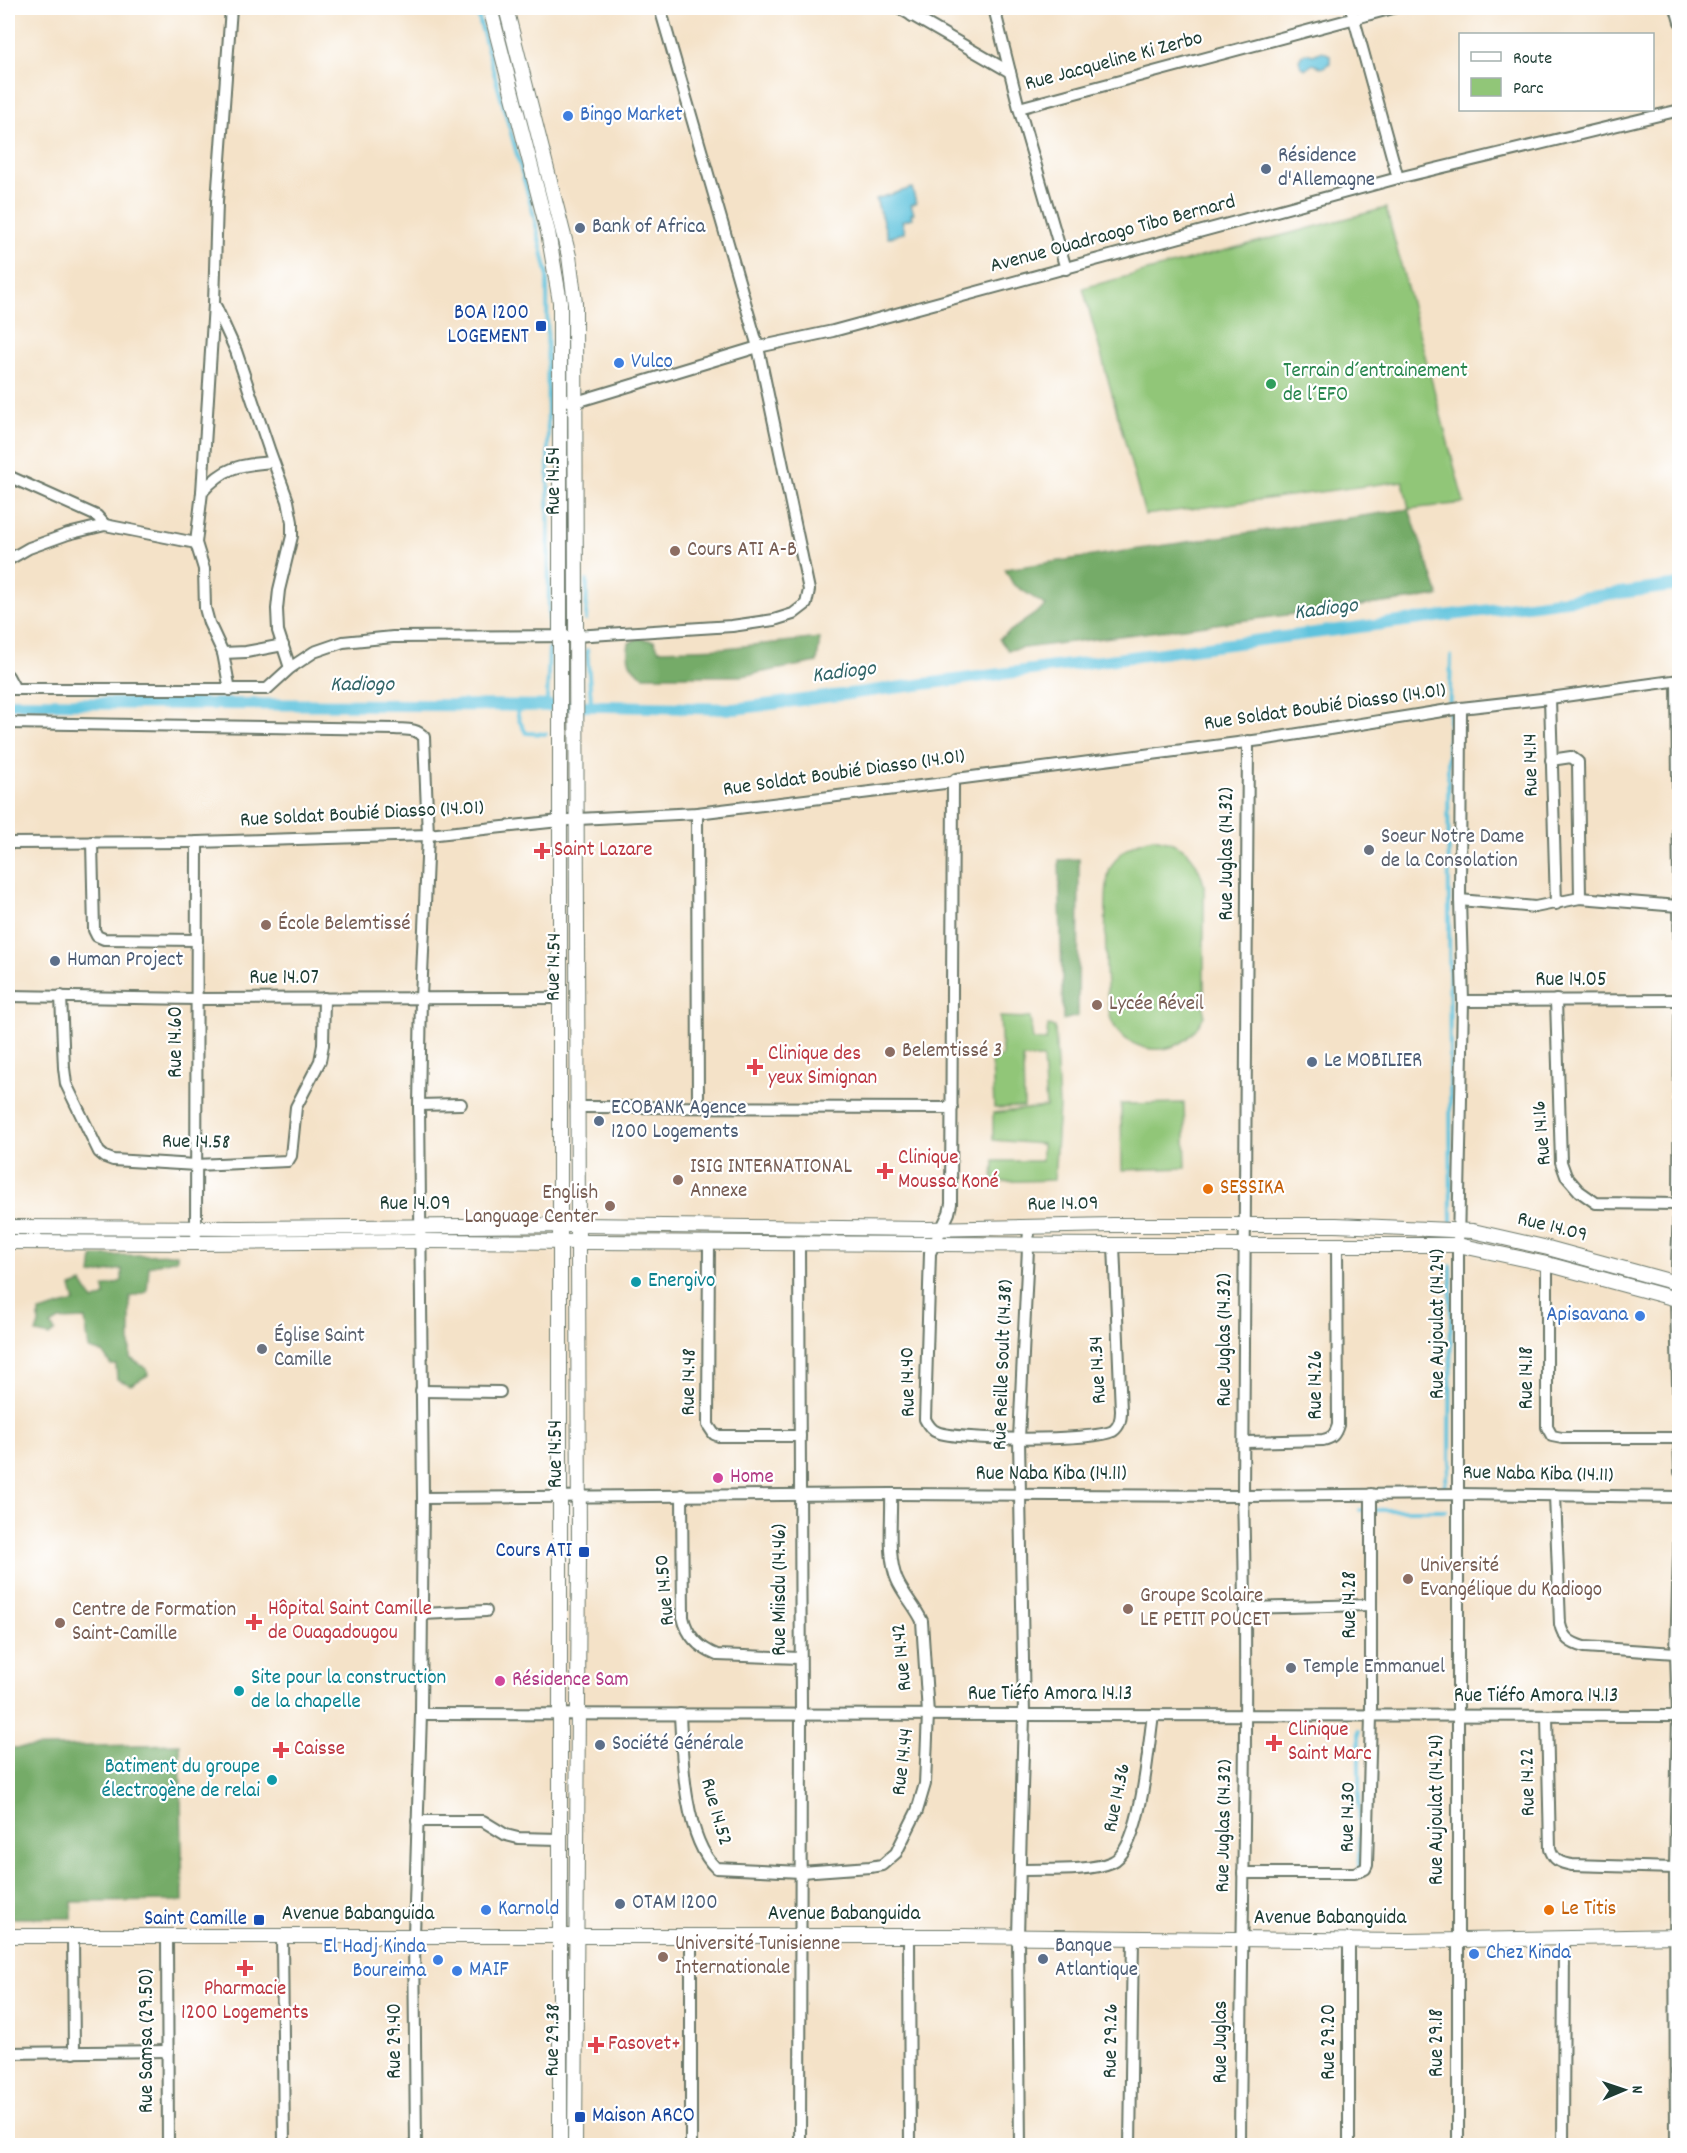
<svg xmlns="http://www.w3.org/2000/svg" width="1687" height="2153" viewBox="0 0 1687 2153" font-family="Dekko,sans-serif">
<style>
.green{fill:#91c678;stroke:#588256;stroke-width:1.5}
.forest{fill:#74ab68;stroke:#4a744e;stroke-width:1.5}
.water{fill:#5fc3dd;stroke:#3f8088;stroke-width:1.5}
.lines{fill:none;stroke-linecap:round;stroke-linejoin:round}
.stream{stroke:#5fc3dd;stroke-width:4}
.canal{stroke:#5fc3dd;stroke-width:12}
.street-casing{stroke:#6a7768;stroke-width:14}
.secondary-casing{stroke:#6a7768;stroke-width:16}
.street{stroke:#fff;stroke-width:10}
.secondary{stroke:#fff;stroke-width:14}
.shop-dot{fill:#3f7fe0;stroke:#fff;stroke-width:2}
.service-dot{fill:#5c6f8a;stroke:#fff;stroke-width:2}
.transit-dot{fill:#1a4fb4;stroke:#fff;stroke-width:2}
.leisure-dot{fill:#2e9e5b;stroke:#fff;stroke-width:2}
.education-dot{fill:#8d6e63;stroke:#fff;stroke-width:2}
.worship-dot{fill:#6b7280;stroke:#fff;stroke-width:2}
.health-dot{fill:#e0444e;stroke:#fff;stroke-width:2}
.food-dot{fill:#e8710a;stroke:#fff;stroke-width:2}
.culture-dot{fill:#0f9aa8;stroke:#fff;stroke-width:2}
.hotel-dot{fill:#d1479c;stroke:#fff;stroke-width:2}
.labels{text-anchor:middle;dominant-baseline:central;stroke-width:4.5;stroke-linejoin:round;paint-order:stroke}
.street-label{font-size:21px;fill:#1f3d34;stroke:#fff}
.shop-label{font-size:21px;fill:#366cbe;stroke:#fff;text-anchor:start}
.service-label{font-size:21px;fill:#4e5e75;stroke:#fff;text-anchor:start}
.transit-label{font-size:21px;fill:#164399;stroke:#fff;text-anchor:end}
.leisure-label{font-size:21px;fill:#27864d;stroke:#fff;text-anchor:start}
.education-label{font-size:21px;fill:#785e54;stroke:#fff;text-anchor:start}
.worship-label{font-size:21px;fill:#5b616d;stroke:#fff;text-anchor:start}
.health-label{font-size:21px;fill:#be3a42;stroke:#fff;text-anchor:start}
.food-label{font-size:21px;fill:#c56008;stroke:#fff;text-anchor:start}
.culture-label{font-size:21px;fill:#0d838f;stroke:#fff;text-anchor:start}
.hotel-label{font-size:21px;fill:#b23c85;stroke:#fff;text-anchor:start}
.water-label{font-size:22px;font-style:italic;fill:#326567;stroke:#fff}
</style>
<rect width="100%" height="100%" fill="#fff"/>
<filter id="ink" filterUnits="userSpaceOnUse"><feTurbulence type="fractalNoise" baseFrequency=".0167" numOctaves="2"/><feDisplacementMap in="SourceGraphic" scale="12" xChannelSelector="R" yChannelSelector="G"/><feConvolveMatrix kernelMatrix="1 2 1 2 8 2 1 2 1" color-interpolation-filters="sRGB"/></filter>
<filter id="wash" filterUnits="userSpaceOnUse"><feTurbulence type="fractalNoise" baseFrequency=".008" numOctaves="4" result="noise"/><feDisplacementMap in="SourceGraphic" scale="24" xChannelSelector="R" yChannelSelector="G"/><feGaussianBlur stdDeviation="1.35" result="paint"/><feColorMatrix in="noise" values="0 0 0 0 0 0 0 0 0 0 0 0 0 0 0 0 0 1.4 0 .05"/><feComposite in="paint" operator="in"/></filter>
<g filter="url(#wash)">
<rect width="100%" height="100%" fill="#f4e2c8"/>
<!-- green -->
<g class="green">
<path d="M1386 208 1464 503 1409 509 1403 481 1145 515 1083 288Z"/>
<path d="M1153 838C1184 843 1196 854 1204 885V1016C1198 1027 1189 1040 1176 1045 1153 1056 1120 1044 1111 1019 1105 1002 1103 884 1110 869 1119 850 1133 843 1153 838Z"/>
<path d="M1000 1017 1030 1018 1033 1040 1046 1041 1048 1026 1055 1027 1059 1106 1054 1180 993 1182 994 1161H1042V1144L993 1140V1113L1046 1107 1043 1058H1023L1024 1107 994 1108 992 1061 1002 1056Z"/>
<path d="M1184 1103 1186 1168 1122 1170 1121 1104Z"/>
</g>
<!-- forest -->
<g class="forest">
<path d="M1409 509 1439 596 1008 650 999 639 1046 606 1013 584 1005 569Z"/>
<path d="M638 638 654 641 659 650 725 648 820 638 817 662 742 676H644C630 669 626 659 629 643Z"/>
<path d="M1079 859 1078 1016 1063 1020 1059 860Z"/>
<path d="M177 1254V1259L149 1266 147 1292 130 1297V1358L147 1369 148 1375 131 1385 117 1379 116 1365H111L103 1353 89 1349 85 1319 59 1320 51 1325 55 1331 49 1336 36 1333 39 1324V1312L75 1302 71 1287 82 1283 93 1301 105 1296 104 1287 122 1281V1269L91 1275 93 1256Z"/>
<path d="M180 1744 183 1901 72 1902V1918H8V1748Z"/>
</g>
<!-- water -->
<g class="water">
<path d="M1322 51 1330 55V63L1322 68 1313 64 1306 69 1301 67 1299 60 1302 55 1307 53 1313 55Z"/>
<path d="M912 188 916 203 911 205 914 213 911 214 912 218 902 221 905 232 888 238 876 199Z"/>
</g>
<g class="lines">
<!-- stream -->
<g class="stream">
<path d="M476 8 533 212 547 273 549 630"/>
<path d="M586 620 587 581"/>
<path d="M587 650 591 701 595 706"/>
<path d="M516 706 519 720 526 733 546 734"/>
<path d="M544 706 547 701 549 649"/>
<path d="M1451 1226 1448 757 1451 656"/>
<path d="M1444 1487 1450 1465 1451 1266"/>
<path d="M1360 1510H1446"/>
<path d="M1359 1731V1868"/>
</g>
<!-- canal -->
<path class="canal" d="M8 703 607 706 734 709 1680 585"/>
</g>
</g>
<g filter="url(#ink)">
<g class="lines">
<!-- street casing -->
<g class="street-casing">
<g id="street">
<path d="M899 8 1010 72"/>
<path d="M994 8 1019 108 1066 269"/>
<path d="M1351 8 1398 178"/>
<path d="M1676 8 1680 22"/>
<path d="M912 16 928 8"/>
<path d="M1019 108 1393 8"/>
<path d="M216 307 236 351 270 452 288 501 292 522V536L279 590 277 609 278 631 290 668"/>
<path d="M569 401 576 402 758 347 833 331 1398 178 1680 110"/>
<path d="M8 476 97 516 105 525"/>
<path d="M202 492C225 466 239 465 273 462"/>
<path d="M8 560 29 548 68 534 105 525 196 543"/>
<path d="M223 653 246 652 283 645"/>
<path d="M8 676 15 689"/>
<path d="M1677 681 1680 996"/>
<path d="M8 689H267L290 668 314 652 343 642 393 637 575 636 732 626 774 620 793 614 806 604 809 590 758 347 660 8"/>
<path d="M230 690 223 653 209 623 205 608 204 569 196 543 202 492 214 304 217 201 231 8"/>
<path d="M1550 698 1556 904"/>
<path d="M8 723 395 729C406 730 416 728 424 737L428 835 421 998 419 1105 423 1498 421 1714 414 1935 416 2146"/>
<path d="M1551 760 1571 757 1578 762 1580 898"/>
<path d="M953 782 951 1204 949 1213 930 1253 925 1419C928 1425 931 1430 937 1432 958 1441 1093 1441 1113 1431 1120 1426 1121 1419 1121 1411L1114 1245"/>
<path d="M697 813 698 1106"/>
<path d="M92 842 94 930 97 936 104 939 197 940"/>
<path d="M8 843 197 842 428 835 578 819 697 813 953 782 956 779 1261 740 1461 708 1550 698 1680 680"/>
<path d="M1460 900 1535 907 1580 898 1678 906"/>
<path d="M8 996 196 999 560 998"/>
<path d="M61 996 64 1068 66 1084 99 1152 105 1157 113 1160 196 1165 288 1161 291 1156 296 1107 320 1061 323 1045 324 998"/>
<path d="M1556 1000 1561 1162 1566 1176 1579 1191 1596 1203 1679 1204"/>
<path d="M1463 1001 1680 1000"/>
<path d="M1680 1016 1679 1204 1676 1299 1680 1472"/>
<path d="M419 1105 461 1104"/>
<path d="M576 1107 952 1108"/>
<path d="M196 1234 197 842"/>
<path d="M709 1242 708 1425 714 1434 719 1436H800"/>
<path d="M799 1243 801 1713 800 2146"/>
<path d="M1547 1264V1427L1552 1436 1562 1438H1679"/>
<path d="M421 1391 500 1392"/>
<path d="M1245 1442 1323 1440C1332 1438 1335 1435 1338 1425L1337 1244"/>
<path d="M682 1495 683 1617C687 1636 699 1648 717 1655L800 1658"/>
<path d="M1555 1495 1560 1624C1563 1638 1570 1643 1584 1647L1676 1653"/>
<path d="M423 1498 891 1494 1243 1496 1458 1494 1680 1497"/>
<path d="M1246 1608 1371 1605"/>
<path d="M422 1614 486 1611"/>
<path d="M421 1714C840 1713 1260 1717 1680 1716"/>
<path d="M680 1714C682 1756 684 1838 716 1868L801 1872 870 1867 882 1865 896 1853 917 1811 925 1784 928 1714 922 1621C915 1606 903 1594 897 1580 887 1557 892 1519 891 1494"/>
<path d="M1547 1716 1550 1848C1553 1860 1560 1863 1572 1865L1675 1868"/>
<path d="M417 1821H483L506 1835 518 1838 560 1839"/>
<path d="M1020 1870C1046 1869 1089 1872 1112 1862 1142 1849 1148 1746 1153 1715"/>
<path d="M1243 1873H1354L1365 1869 1367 1865 1371 1716V1494"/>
<path d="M73 1936 74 2053"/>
<path d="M167 1936 168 2146"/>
<path d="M282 1936 284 2146"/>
<path d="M909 1936 910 2146"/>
<path d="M8 2053 168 2051"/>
<path d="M691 2146V1936"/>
<path d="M1020 2146 1018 1936 1024 1715 1019 1439 1029 1227"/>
<path d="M1130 2146 1133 1938"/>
<path d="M1240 2146C1241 1929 1249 1713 1243 1496L1248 741"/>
<path d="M1349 2146V1939"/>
<path d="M1458 2146V1245L1463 1001 1460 900 1461 708"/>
<path d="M1563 2146 1564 1938"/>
<path d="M1676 2146 1675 1868 1678 1716 1676 1653 1680 1522"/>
</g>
</g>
<!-- secondary casing -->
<g class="secondary-casing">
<g id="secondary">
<path d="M490 8 548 232 560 302V2146"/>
<path d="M506 8 569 256 575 303 579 1555 575 2146"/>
<path d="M8 1227 241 1228 577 1225 927 1229 1113 1225H1336L1473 1231 1548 1248 1680 1284"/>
<path d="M8 1242 196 1243 419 1241 1114 1245H1458L1547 1264 1680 1300"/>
<path d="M8 1936H964L1405 1941 1680 1936"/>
</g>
</g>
<!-- street -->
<use href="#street" class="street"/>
<!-- secondary -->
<use href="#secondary" class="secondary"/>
</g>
</g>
<!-- markers -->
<g class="shop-dot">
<circle cx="568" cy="116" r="6"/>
<circle cx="619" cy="363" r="6"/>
<circle cx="1640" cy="1316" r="6"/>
<circle cx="486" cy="1910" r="6"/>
<circle cx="1474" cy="1954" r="6"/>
<circle cx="438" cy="1960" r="6"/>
<circle cx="457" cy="1971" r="6"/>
</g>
<g class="service-dot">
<circle cx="1266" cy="169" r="6"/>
<circle cx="580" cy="228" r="6"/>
<circle cx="55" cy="961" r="6"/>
<circle cx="1312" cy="1062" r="6"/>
<circle cx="599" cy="1121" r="6"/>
<circle cx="600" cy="1745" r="6"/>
<circle cx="620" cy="1904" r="6"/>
<circle cx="1043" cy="1959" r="6"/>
</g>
<g class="transit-dot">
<rect x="535" y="320" width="12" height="12" rx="3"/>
<rect x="578" y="1546" width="12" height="12" rx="3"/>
<rect x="253" y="1914" width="12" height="12" rx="3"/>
<rect x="574" y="2111" width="12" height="12" rx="3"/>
</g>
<circle class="leisure-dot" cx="1271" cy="384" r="6"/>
<g class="education-dot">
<circle cx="675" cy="551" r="6"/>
<circle cx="266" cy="925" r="6"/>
<circle cx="1097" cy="1005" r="6"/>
<circle cx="890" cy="1052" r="6"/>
<circle cx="678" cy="1180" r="6"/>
<circle cx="610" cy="1206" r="6"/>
<circle cx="1408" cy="1579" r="6"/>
<circle cx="1128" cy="1609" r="6"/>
<circle cx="60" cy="1623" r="6"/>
<circle cx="663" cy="1957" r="6"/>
</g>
<g class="worship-dot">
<circle cx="1369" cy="850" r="6"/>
<circle cx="262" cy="1349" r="6"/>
<circle cx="1291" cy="1668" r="6"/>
</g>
<g class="health-dot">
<path d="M539 842h6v6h6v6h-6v6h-6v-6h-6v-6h6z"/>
<path d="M752 1058h6v6h6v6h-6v6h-6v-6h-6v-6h6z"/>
<path d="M882 1162h6v6h6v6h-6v6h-6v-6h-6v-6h6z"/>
<path d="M251 1613h6v6h6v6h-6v6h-6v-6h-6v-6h6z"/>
<path d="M1271 1734h6v6h6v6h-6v6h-6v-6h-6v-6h6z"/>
<path d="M278 1741h6v6h6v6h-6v6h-6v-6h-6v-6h6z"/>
<path d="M242 1959h6v6h6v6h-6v6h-6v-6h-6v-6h6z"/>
<path d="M593 2036h6v6h6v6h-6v6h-6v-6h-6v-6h6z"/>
</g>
<g class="food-dot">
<circle cx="1208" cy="1189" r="6"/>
<circle cx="1549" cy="1910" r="6"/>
</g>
<g class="culture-dot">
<circle cx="636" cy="1282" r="6"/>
<circle cx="239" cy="1691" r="6"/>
<circle cx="272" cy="1780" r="6"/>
</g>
<g class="hotel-dot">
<circle cx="718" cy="1478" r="6"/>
<circle cx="500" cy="1681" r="6"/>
</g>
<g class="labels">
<!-- street labels -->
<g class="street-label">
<text transform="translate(1114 62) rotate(-15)">Rue Jacqueline Ki Zerbo</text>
<text transform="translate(1113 235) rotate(-15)">Avenue Ouadraogo Tibo Bernard</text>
<text transform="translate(555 481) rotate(-90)">Rue 14.54</text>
<text transform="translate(1325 708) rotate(-8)">Rue Soldat Boubié Diasso (14.01)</text>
<text transform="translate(1532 765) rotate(-91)">Rue 14.14</text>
<text transform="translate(844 774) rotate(-8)">Rue Soldat Boubié Diasso (14.01)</text>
<text transform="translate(362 815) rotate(-3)">Rue Soldat Boubié Diasso (14.01)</text>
<text transform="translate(1228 854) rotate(-90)">Rue Juglas (14.32)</text>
<text transform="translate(555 967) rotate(-89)">Rue 14.54</text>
<text x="284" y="979">Rue 14.07</text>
<text x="1571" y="981">Rue 14.05</text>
<text transform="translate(177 1042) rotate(-90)">Rue 14.60</text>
<text transform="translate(1543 1133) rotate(-95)">Rue 14.16</text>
<text transform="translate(196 1143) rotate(1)">Rue 14.58</text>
<text x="415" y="1205">Rue 14.09</text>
<text transform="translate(1063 1205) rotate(-1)">Rue 14.09</text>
<text transform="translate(1552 1228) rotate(14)">Rue 14.09</text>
<text transform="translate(1439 1324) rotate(-90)">Rue Aujoulat (14.24)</text>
<text transform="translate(1226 1340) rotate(-90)">Rue Juglas (14.32)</text>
<text transform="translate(1004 1365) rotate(-88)">Rue Reille Soult (14.38)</text>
<text transform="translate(1099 1370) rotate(-93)">Rue 14.34</text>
<text transform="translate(1528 1378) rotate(-90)">Rue 14.18</text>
<text transform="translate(690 1382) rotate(-89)">Rue 14.48</text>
<text transform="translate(909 1382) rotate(-91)">Rue 14.40</text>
<text transform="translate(1317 1385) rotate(-90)">Rue 14.26</text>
<text transform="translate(557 1454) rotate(-90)">Rue 14.54</text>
<text x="1051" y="1475">Rue Naba Kiba (14.11)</text>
<text transform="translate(1538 1475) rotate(1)">Rue Naba Kiba (14.11)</text>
<text transform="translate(666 1590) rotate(-95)">Rue 14.50</text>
<text transform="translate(781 1590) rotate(-90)">Rue Miisdu (14.46)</text>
<text transform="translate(1351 1605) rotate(-90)">Rue 14.28</text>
<text transform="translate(903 1657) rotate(-96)">Rue 14.42</text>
<text x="1050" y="1695">Rue Tiéfo Amora 14.13</text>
<text x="1536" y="1697">Rue Tiéfo Amora 14.13</text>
<text transform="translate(904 1762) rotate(-83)">Rue 14.44</text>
<text transform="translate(1529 1782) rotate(-91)">Rue 14.22</text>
<text transform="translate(1118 1798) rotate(-78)">Rue 14.36</text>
<text transform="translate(1438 1810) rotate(-90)">Rue Aujoulat (14.24)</text>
<text transform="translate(715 1812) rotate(74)">Rue 14.52</text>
<text transform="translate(1349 1817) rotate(-89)">Rue 14.30</text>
<text transform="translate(1225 1826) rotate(-89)">Rue Juglas (14.32)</text>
<text x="358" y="1915">Avenue Babanguida</text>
<text x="844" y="1915">Avenue Babanguida</text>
<text x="1330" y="1919">Avenue Babanguida</text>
<text transform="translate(554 2040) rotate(-89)">Rue 29.38</text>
<text transform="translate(148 2041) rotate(-90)">Rue Samsa (29.50)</text>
<text transform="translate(396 2041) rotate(-90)">Rue 29.40</text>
<text transform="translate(1112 2041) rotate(-89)">Rue 29.26</text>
<text transform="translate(1222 2042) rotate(-90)">Rue Juglas</text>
<text transform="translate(1330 2042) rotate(-90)">Rue 29.20</text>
<text transform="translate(1438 2043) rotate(-90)">Rue 29.18</text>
</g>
<!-- shop labels -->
<g class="shop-label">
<text x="580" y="116">Bingo Market</text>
<text x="631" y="363">Vulco</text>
<text x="1628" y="1316" text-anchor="end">Apisavana</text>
<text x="498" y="1910">Karnold</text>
<text x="426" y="1948" text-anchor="end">El Hadj Kinda<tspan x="426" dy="24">Boureima</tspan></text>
<text x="1486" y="1954">Chez Kinda</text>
<text x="469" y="1971">MAIF</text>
</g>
<!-- service labels -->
<g class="service-label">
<text x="1278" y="157">Résidence<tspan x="1278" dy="24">d'Allemagne</tspan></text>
<text x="592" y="228">Bank of Africa</text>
<text x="67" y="961">Human Project</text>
<text x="1324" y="1062">Le MOBILIER</text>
<text x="611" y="1109">ECOBANK Agence<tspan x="611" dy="24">1200 Logements</tspan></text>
<text x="612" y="1745">Société Générale</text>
<text x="632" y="1904">OTAM 1200</text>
<text x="1055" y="1947">Banque<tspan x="1055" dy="24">Atlantique</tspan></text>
</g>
<!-- transit labels -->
<g class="transit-label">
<text x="529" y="314">BOA 1200<tspan x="529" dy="24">LOGEMENT</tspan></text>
<text x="572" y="1552">Cours ATI</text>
<text x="247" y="1920">Saint Camille</text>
<text x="592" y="2117" text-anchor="start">Maison ARCO</text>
</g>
<!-- leisure labels -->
<g class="leisure-label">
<text x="1283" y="372">Terrain d´entrainement<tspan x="1283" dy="24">de l´EFO</tspan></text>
</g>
<!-- education labels -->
<g class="education-label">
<text x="687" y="551">Cours ATI A-B</text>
<text x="278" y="925">École Belemtissé</text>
<text x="1109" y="1005">Lycée Réveil</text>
<text x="902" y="1052">Belemtissé 3</text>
<text x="690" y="1168">ISIG INTERNATIONAL<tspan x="690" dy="24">Annexe</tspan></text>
<text x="598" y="1194" text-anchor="end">English<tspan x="598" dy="24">Language Center</tspan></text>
<text x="1420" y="1567">Université<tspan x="1420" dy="24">Evangélique du Kadiogo</tspan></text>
<text x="1140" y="1597">Groupe Scolaire<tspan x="1140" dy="24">LE PETIT POUCET</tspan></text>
<text x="72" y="1611">Centre de Formation<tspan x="72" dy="24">Saint-Camille</tspan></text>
<text x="675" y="1945">Université Tunisienne<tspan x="675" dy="24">Internationale</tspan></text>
</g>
<!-- worship labels -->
<g class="worship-label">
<text x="1381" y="838">Soeur Notre Dame<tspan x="1381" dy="24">de la Consolation</tspan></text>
<text x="274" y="1337">Église Saint<tspan x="274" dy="24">Camille</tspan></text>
<text x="1303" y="1668">Temple Emmanuel</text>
</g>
<!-- health labels -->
<g class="health-label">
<text x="554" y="851">Saint Lazare</text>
<text x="768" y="1055">Clinique des<tspan x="768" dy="24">yeux Simignan</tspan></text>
<text x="898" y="1159">Clinique<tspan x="898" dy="24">Moussa Koné</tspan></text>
<text x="268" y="1610">Hôpital Saint Camille<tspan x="268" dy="24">de Ouagadougou</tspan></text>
<text x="1288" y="1731">Clinique<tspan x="1288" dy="24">Saint Marc</tspan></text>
<text x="294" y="1750">Caisse</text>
<text x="245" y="1990" text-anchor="middle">Pharmacie<tspan x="245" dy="24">1200 Logements</tspan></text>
<text x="608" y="2045">Fasovet+</text>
</g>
<!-- food labels -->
<g class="food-label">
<text x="1220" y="1189">SESSIKA</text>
<text x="1561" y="1910">Le Titis</text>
</g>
<!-- culture labels -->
<g class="culture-label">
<text x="648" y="1282">Energivo</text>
<text x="251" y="1679">Site pour la construction<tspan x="251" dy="24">de la chapelle</tspan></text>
<text x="260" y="1768" text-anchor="end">Batiment du groupe<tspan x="260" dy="24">électrogène de relai</tspan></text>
</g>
<!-- hotel labels -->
<g class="hotel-label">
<text x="730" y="1478">Home</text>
<text x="512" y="1681">Résidence Sam</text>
</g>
<!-- water labels -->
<g class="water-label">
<text transform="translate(1326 610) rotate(-7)">Kadiogo</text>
<text transform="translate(844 673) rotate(-7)">Kadiogo</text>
<text x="362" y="685">Kadiogo</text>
</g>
</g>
<!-- margin -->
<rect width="1687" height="2153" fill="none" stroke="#fff" stroke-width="30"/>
<!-- legend -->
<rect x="1459" y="33" width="195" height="78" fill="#ffffff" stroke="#a5b1ae" stroke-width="1.5"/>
<rect x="1471" y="52" width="30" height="9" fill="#ffffff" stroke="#a5b1ae" stroke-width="1.5"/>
<text x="1513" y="63" font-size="18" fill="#1f3d34">Route</text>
<rect x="1471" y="78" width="30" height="18" fill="#91c678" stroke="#a5b1ae" stroke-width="1.5"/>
<text x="1513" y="93" font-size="18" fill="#1f3d34">Parc</text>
<!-- north arrow -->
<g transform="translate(1624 2090) rotate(88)" stroke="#ffffff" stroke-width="4.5" paint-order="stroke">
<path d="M0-4.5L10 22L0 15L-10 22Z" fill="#1f3d34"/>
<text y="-9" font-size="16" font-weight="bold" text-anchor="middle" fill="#1f3d34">N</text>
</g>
</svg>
